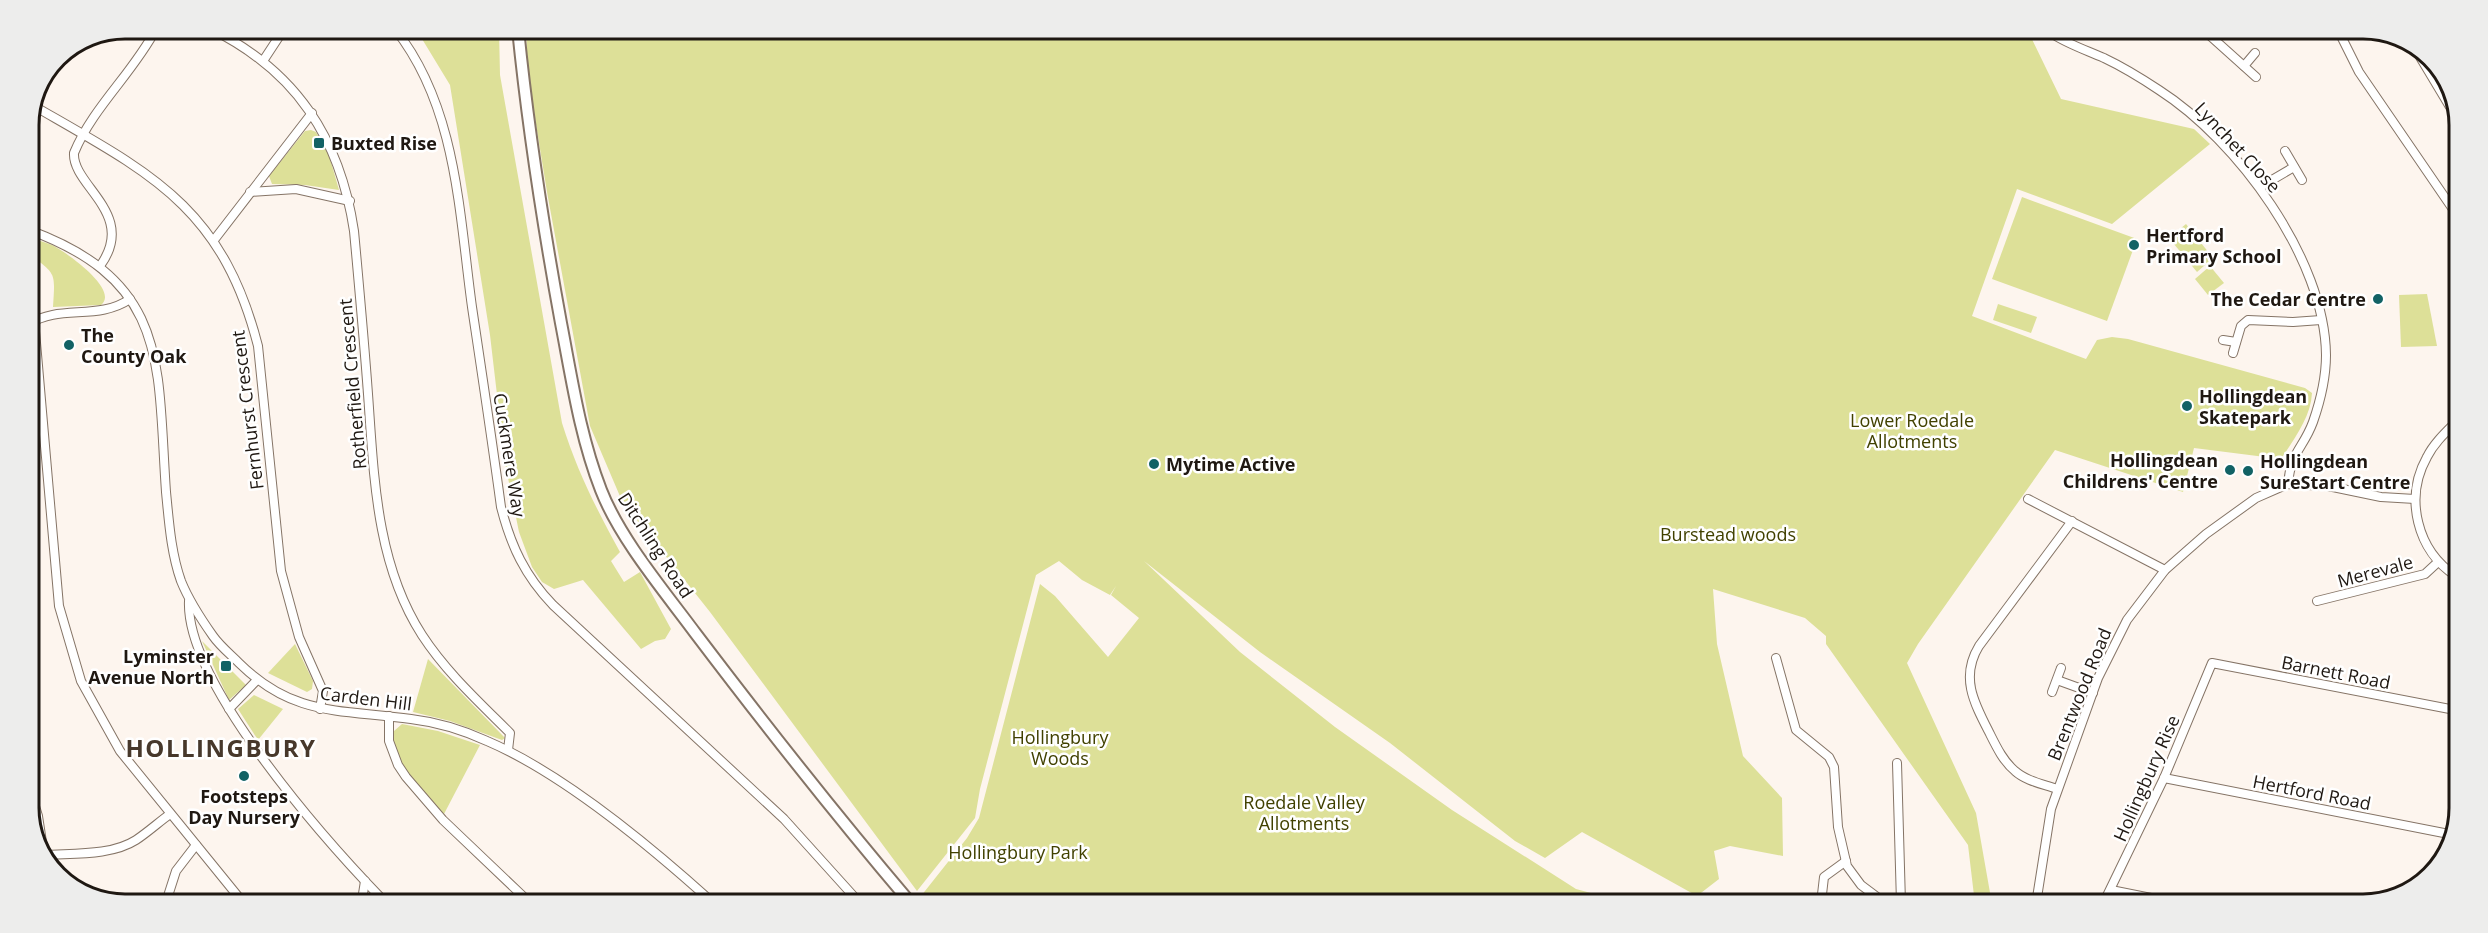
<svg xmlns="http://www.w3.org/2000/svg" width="2488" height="933" viewBox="0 0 2488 933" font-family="'Open Sans',sans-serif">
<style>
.green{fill:#dde098}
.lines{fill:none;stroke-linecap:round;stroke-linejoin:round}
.street-casing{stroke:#857466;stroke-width:10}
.secondary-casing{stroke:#857466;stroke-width:14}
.street{stroke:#fff;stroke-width:8}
.secondary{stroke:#fff;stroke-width:10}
.poi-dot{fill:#126265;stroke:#fff;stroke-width:2}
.labels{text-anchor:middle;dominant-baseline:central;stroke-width:5;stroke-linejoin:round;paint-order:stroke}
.poi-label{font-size:18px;font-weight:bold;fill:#1f1812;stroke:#fff;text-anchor:start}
.street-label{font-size:18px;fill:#1f1812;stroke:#fff}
.park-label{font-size:18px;fill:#414100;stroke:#fff}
.district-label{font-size:24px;font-weight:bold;letter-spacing:1.5px;fill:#47382b;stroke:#fff}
.rim{fill:none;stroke:#1f1812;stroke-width:3}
</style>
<rect width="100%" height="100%" fill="#fdf5ee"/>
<!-- green -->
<g class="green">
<path d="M416 29H499L500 75 562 423C577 471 596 508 620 552L611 561 624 582 640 572 671 629 665 639 655 641 641 649 583 580 554 589 542 582 532 567 519 532 505 463 490 335 450 85Z"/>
<path d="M526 29 2029 33 2061 99 2194 129 2210 144 2112 224 2017 189 1972 316 2086 359 2097 340 2112 337 2128 339 2305 388 2312 393C2311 417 2294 439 2281 459L2194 448 2183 492 2055 450 1918 644 1907 663 1976 813 1992 904H1975L1968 845 1826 644V636L1805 618 1713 589 1717 644 1743 756 1782 798 1783 856 1730 846 1714 851 1719 879 1697 896 1582 832 1545 858 1515 841 1390 743 1260 652 1144 561 1240 652 1335 727 1452 810 1576 889 1628 903 927 901 921 896 967 838 979 818 1040 584 1055 596 1108 657 1139 618 1111 595 1116 586 1110 595 1082 580 1059 561 1036 575 980 789 975 818 917 891 710 612 622 501 590 426 547 192 528 75Z"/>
<path d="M311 130 316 132 329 155 339 190 305 185 272 184 269 176 305 131Z"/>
<path d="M2022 197 2137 239 2107 321 1992 279Z"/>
<path d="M2186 224 2213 258 2197 272 2169 238Z"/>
<path d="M29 237C36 240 45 242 52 245 66 252 120 290 101 305L53 307C55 272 57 275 29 254Z"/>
<path d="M2210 266 2224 283 2208 295 2195 279Z"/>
<path d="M2427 294 2437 346 2401 347 2399 295Z"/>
<path d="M1998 304 2037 317 2031 333 1993 320Z"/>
<path d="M202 641 246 685 229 700Z"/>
<path d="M295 644 313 681 312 689 307 692 268 673Z"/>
<path d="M428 659 505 738 502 740 450 721 413 712Z"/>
<path d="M254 695 283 709 258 740 238 709Z"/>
<path d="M402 724 438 731 480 745 444 814C424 792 390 763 394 731Z"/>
</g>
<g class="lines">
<!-- street casing -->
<g class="street-casing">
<g id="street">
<path d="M211 29C296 71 340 138 354 231 359 285 364 339 368 394 374 476 376 564 422 635 446 672 479 702 510 733L508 750"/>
<path d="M395 29C457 107 459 213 472 307 482 374 492 440 501 507 511 546 525 576 553 605L784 819 858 901"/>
<path d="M2051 33C2067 44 2086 50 2104 58 2123 67 2141 78 2159 90 2237 140 2325 259 2326 355 2326 376 2320 402 2313 422 2303 449 2291 451 2288 484"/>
<path d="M2207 33 2256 77"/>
<path d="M2340 34 2359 72 2459 218"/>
<path d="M2414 47 2459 122"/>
<path d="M263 61 284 29"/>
<path d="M2244 66 2255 53"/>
<path d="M34 106C150 173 222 206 258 346L281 571 299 637 323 691 320 709"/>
<path d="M2285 151 2302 180"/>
<path d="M2260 187 2294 167"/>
<path d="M250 192 296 189 350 201"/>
<path d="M29 230C170 282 157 364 166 492 169 522 171 553 181 581 189 601 201 619 213 636 220 646 230 654 239 663 294 717 340 709 411 719 436 722 463 730 487 741 562 773 650 846 711 901"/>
<path d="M214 240 312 113"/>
<path d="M100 266C138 214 72 186 74 153 93 107 133 73 156 29"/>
<path d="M34 320 59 606 81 681 120 751 241 900"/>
<path d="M29 324C60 304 98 321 130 299"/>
<path d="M2223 340 2236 342"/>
<path d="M2233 353 2241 326 2248 320 2293 322 2321 320"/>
<path d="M2028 499 2165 570"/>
<path d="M2456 576C2417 551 2404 498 2427 457 2434 443 2446 432 2457 421"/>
<path d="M189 601C185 683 327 842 383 900"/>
<path d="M2317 601 2425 574 2438 562"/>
<path d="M1776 658 1796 730 1829 757 1834 767 1838 827 1847 866 1861 885 1885 903"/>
<path d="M2057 680 2093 693"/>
<path d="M2052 692 2061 668"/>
<path d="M229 709 257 680"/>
<path d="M389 716V741L398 765 406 777 443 820 527 900"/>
<path d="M1897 763 1901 903"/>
<path d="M2164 778 2454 835"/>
<path d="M29 787 38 816 44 855"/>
<path d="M2057 789C2043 784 2026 781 2015 771 2003 761 1996 746 1989 732 1974 703 1960 677 1979 646L2072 521"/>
<path d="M44 855C73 853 111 856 136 840 148 832 159 822 170 814"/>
<path d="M2111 890 2181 904"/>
<path d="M167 899 176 871 196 845"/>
<path d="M362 900 365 881"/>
<path d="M1821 903 1824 877 1846 861"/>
<path d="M2036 904 2051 809 2098 678 2127 620 2165 570 2206 534 2256 498 2288 484 2328 486 2381 497 2415 499"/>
<path d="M2103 904 2164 778 2212 663 2455 710"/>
</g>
</g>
<!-- secondary casing -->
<g class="secondary-casing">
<path id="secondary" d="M518 29C528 128 543 225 561 323 572 380 580 436 601 490 620 539 665 592 696 634 765 725 835 814 909 901"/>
</g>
<!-- street -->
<use href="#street" class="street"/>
<!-- secondary -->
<use href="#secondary" class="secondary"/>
</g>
<!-- markers -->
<g class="poi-dot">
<rect x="313" y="137" width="12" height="12" rx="3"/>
<circle cx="2134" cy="245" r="6"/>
<circle cx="2378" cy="299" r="6"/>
<circle cx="69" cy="345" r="6"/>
<circle cx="2187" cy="406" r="6"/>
<circle cx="1154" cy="464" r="6"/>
<circle cx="2230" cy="470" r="6"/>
<circle cx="2248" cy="471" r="6"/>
<rect x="220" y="660" width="12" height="12" rx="3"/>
<circle cx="244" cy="776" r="6"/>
</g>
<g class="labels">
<!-- poi labels -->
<g class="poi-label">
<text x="331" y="143">Buxted Rise</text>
<text x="2146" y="235">Hertford<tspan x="2146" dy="21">Primary School</tspan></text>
<text x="2366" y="299" text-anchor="end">The Cedar Centre</text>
<text x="81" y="335">The<tspan x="81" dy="21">County Oak</tspan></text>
<text x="2199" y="396">Hollingdean<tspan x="2199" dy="21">Skatepark</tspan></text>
<text x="2218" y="460" text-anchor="end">Hollingdean<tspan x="2218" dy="21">Childrens' Centre</tspan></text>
<text x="2260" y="461">Hollingdean<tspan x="2260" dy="21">SureStart Centre</tspan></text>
<text x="1166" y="464">Mytime Active</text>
<text x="214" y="656" text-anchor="end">Lyminster<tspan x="214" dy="21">Avenue North</tspan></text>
<text x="244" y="796" text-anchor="middle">Footsteps<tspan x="244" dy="21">Day Nursery</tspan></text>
</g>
<!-- street labels -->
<g class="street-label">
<text transform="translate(2238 147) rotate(47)">Lynchet Close</text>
<text transform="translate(352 384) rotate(-95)">Rotherfield Crescent</text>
<text transform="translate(247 410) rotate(-97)">Fernhurst Crescent</text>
<text transform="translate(510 455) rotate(81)">Cuckmere Way</text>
<text transform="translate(656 545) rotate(57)">Ditchling Road</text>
<text transform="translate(2375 571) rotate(-15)">Merevale</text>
<text transform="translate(2336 672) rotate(11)">Barnett Road</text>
<text transform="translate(2079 694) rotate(-68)">Brentwood Road</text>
<text transform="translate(366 698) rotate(7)">Carden Hill</text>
<text transform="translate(2146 778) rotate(-66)">Hollingbury Rise</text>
<text transform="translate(2312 792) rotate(11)">Hertford Road</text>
</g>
<!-- park labels -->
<g class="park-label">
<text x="1912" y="420">Lower Roedale<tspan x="1912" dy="21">Allotments</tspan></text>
<text x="1728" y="534">Burstead woods</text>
<text x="1060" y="737">Hollingbury<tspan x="1060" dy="21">Woods</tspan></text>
<text x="1304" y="802">Roedale Valley<tspan x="1304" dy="21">Allotments</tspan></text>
<text x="1018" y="852">Hollingbury Park</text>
</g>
<!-- district labels -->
<g class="district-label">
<text x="221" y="747">HOLLINGBURY</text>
</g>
</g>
<!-- crop -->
<path d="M0 0H2488V933H0ZM125 39H2363A86 86 0 0 1 2449 125V808A86 86 0 0 1 2363 894H125A86 86 0 0 1 39 808V125A86 86 0 0 1 125 39Z" fill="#ededec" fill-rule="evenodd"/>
<path class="rim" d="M125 39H2363A86 86 0 0 1 2449 125V808A86 86 0 0 1 2363 894H125A86 86 0 0 1 39 808V125A86 86 0 0 1 125 39Z"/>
</svg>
